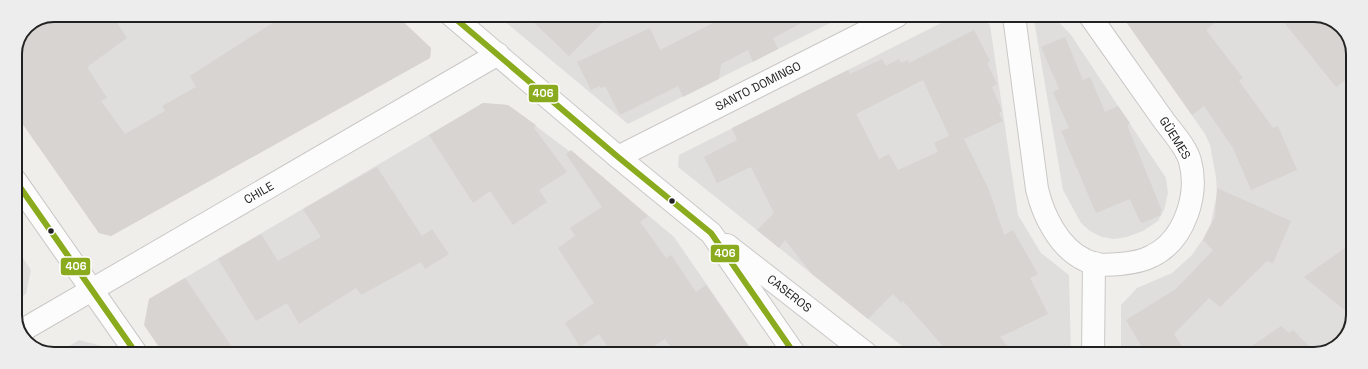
<svg xmlns="http://www.w3.org/2000/svg" width="1368" height="369" viewBox="0 0 1368 369" font-family="'Space Grotesk',sans-serif">
<style>
.residential{fill:#dfdedc}
.building{fill:#d7d4d2;fill-rule:evenodd}
.lines{fill:none;stroke-linecap:round;stroke-linejoin:round}
.minor-casing{stroke:#c9c8c7;stroke-width:24}
.minor{stroke:#fdfcfc;stroke-width:22}
.bus-1-casing{stroke:#fff;stroke-width:9}
.bus-1{stroke:#8aab1d;stroke-width:6}
.bus-dot{fill:#222;stroke:#fff;stroke-width:1.5}
.labels{text-anchor:middle;dominant-baseline:central;stroke-width:3;stroke-linejoin:round;paint-order:stroke}
.street-label{font-size:12px;fill:#222;stroke:#fff}
.rim{fill:none;stroke:#222;stroke-width:2}
.line-badge{stroke:#fff;stroke-width:1.5}
.badge-label{font-size:11px;text-anchor:middle;font-weight:bold;fill:#fff}
</style>
<rect width="100%" height="100%" fill="#f0eeeb"/>
<!-- residential -->
<g class="residential">
<path d="M55 15H396L431 48 430 58 111 236 99 233 15 113V54L27 26Z"/>
<path d="M497 15 844 16 628 124Z"/>
<path d="M955 16H979L990 25 1018 215 1041 253 1069 275 1071 354H912L678 167 679 155Z"/>
<path d="M1046 16H1053L1071 35 1166 178 1168 193 1164 210 1158 221 1143 231 1127 237 1114 239 1102 237 1090 231 1081 223 1063 190 1034 20Z"/>
<path d="M1122 16H1324L1343 29 1353 52 1352 324 1338 346 1314 354H1121V305L1137 288 1172 273 1192 255 1203 239 1211 223 1217 193 1216 177 1210 145 1205 134Z"/>
<path d="M483 103 508 105 597 172 674 237 754 353H164L149 299Z"/>
<path d="M15 246 31 270 26 294 15 300Z"/>
<path d="M79 340 102 346 107 353H58Z"/>
</g>
<!-- building -->
<g class="building">
<path d="M54 15H112L127 38 87 67 107 98 101 101 125 134 165 111 162 106 196 87 190 76 285 15H396L431 48 430 58 111 236 99 233 15 113V54L24 34 46 19Z"/>
<path d="M526 15 586 16H609L569 56Z"/>
<path d="M727 16H815L773 38 778 49 753 62 748 50 721 64 719 79 683 97 678 86 620 115 605 86 601 88 600 86 591 90 577 62 650 28 660 50Z"/>
<path d="M1122 16H1224L1206 30 1243 78 1239 81 1273 128 1278 126 1297 170 1251 190 1233 148 1204 106 1192 115Z"/>
<path d="M1279 16H1324L1343 29 1353 52V75L1336 87Z"/>
<path d="M974 30 990 61 987 63 997 84 992 87 1002 111 999 113 1003 121 964 139 989 190 1004 235 1013 230 1038 274 1030 278 1048 314 1000 337 1014 354H950L903 301 901 303 893 294 868 319 812 274 785 240 779 248 757 230 774 213 751 167 717 183 704 157 737 140 732 128 848 70 850 74 882 59 886 66 899 59 901 63 908 60 909 63ZM923 80 949 136 934 143 938 152 898 170 889 154 879 159 856 114Z"/>
<path d="M1065 37 1083 80 1090 77 1105 112 1118 106 1130 123 1127 125 1162 211 1160 212 1161 215 1143 223 1140 222 1130 199 1096 213 1061 131 1069 128 1053 92 1059 89 1041 47Z"/>
<path d="M483 103 508 105 536 125 534 128 567 172 539 190 547 202 513 225 490 191 473 203 429 135Z"/>
<path d="M571 150 648 216 640 222 666 258 671 255 696 292 706 285 753 353H675L665 339 643 353H612L599 334 580 347 565 323 594 303 558 248 575 236 570 228 602 207 566 154Z"/>
<path d="M377 167 422 236 432 229 449 254 425 269 421 262 361 295 356 288 299 324 287 303 256 321 218 259 261 234 278 261 321 237 303 209Z"/>
<path d="M1217 188 1291 221 1273 263 1267 261 1220 307 1209 298 1174 334 1187 354H1146L1126 320 1176 289 1213 250 1203 240 1215 217Z"/>
<path d="M1352 243V316L1304 277Z"/>
<path d="M185 278 236 353H163L144 325 149 299Z"/>
<path d="M1281 326 1289 333 1293 330 1316 353 1240 354Z"/>
</g>
<g class="lines">
<!-- minor casing -->
<g class="minor-casing">
<g id="minor">
<path d="M451 15 618 157 711 233 794 353"/>
<path d="M1014 16 1037 189C1043 215 1059 248 1085 260 1096 266 1108 265 1120 264 1131 263 1143 261 1152 256 1185 240 1199 194 1190 161 1186 146 1171 131 1162 118 1138 84 1114 50 1090 16"/>
<path id="s1" d="M618 157 897 16"/>
<path d="M15 180 136 353"/>
<path id="s2" d="M727 245 867 354"/>
<path id="s3" d="M21 331 498 54"/>
<path d="M1093 354 1094 263"/>
</g>
</g>
<!-- minor -->
<use href="#minor" class="minor"/>
<!-- bus-1 casing -->
<g class="bus-1-casing">
<g id="bus-1">
<path d="M451 15 618 157 711 233 794 353"/>
<path d="M15 180 136 353"/>
</g>
</g>
<!-- bus-1 -->
<use href="#bus-1" class="bus-1"/>
</g>
<!-- markers -->
<g class="bus-dot">
<circle cx="672" cy="201" r="3.5"/>
<circle cx="51" cy="231" r="3.5"/>
</g>
<g class="labels">
<!-- street labels -->
<g class="street-label">
<text stroke="none"><textPath href="#s1" startOffset="157">SANTO DOMINGO</textPath></text>
<text transform="translate(1175 138) rotate(58)">GÜEMES</text>
<text stroke="none"><textPath href="#s3" startOffset="275">CHILE</textPath></text>
<text stroke="none"><textPath href="#s2" startOffset="79">CASEROS</textPath></text>
</g>
</g>
<!-- crop -->
<path d="M0 0H1368V369H0ZM54 22H1314A32 32 0 0 1 1346 54V315A32 32 0 0 1 1314 347H54A32 32 0 0 1 22 315V54A32 32 0 0 1 54 22Z" fill="#ededed" fill-rule="evenodd"/>
<path class="rim" d="M54 22H1314A32 32 0 0 1 1346 54V315A32 32 0 0 1 1314 347H54A32 32 0 0 1 22 315V54A32 32 0 0 1 54 22Z"/>
<g class="line-badge">
<rect x="528" y="84" width="31" height="19" rx="4" fill="#8aab1d"/>
<rect x="710" y="244" width="30" height="19" rx="4" fill="#8aab1d"/>
<rect x="60" y="257" width="31" height="19" rx="4" fill="#8aab1d"/>
</g>
<g class="badge-label">
<text x="543" y="97">406</text>
<text x="725" y="257">406</text>
<text x="76" y="270">406</text>
</g>
</svg>
